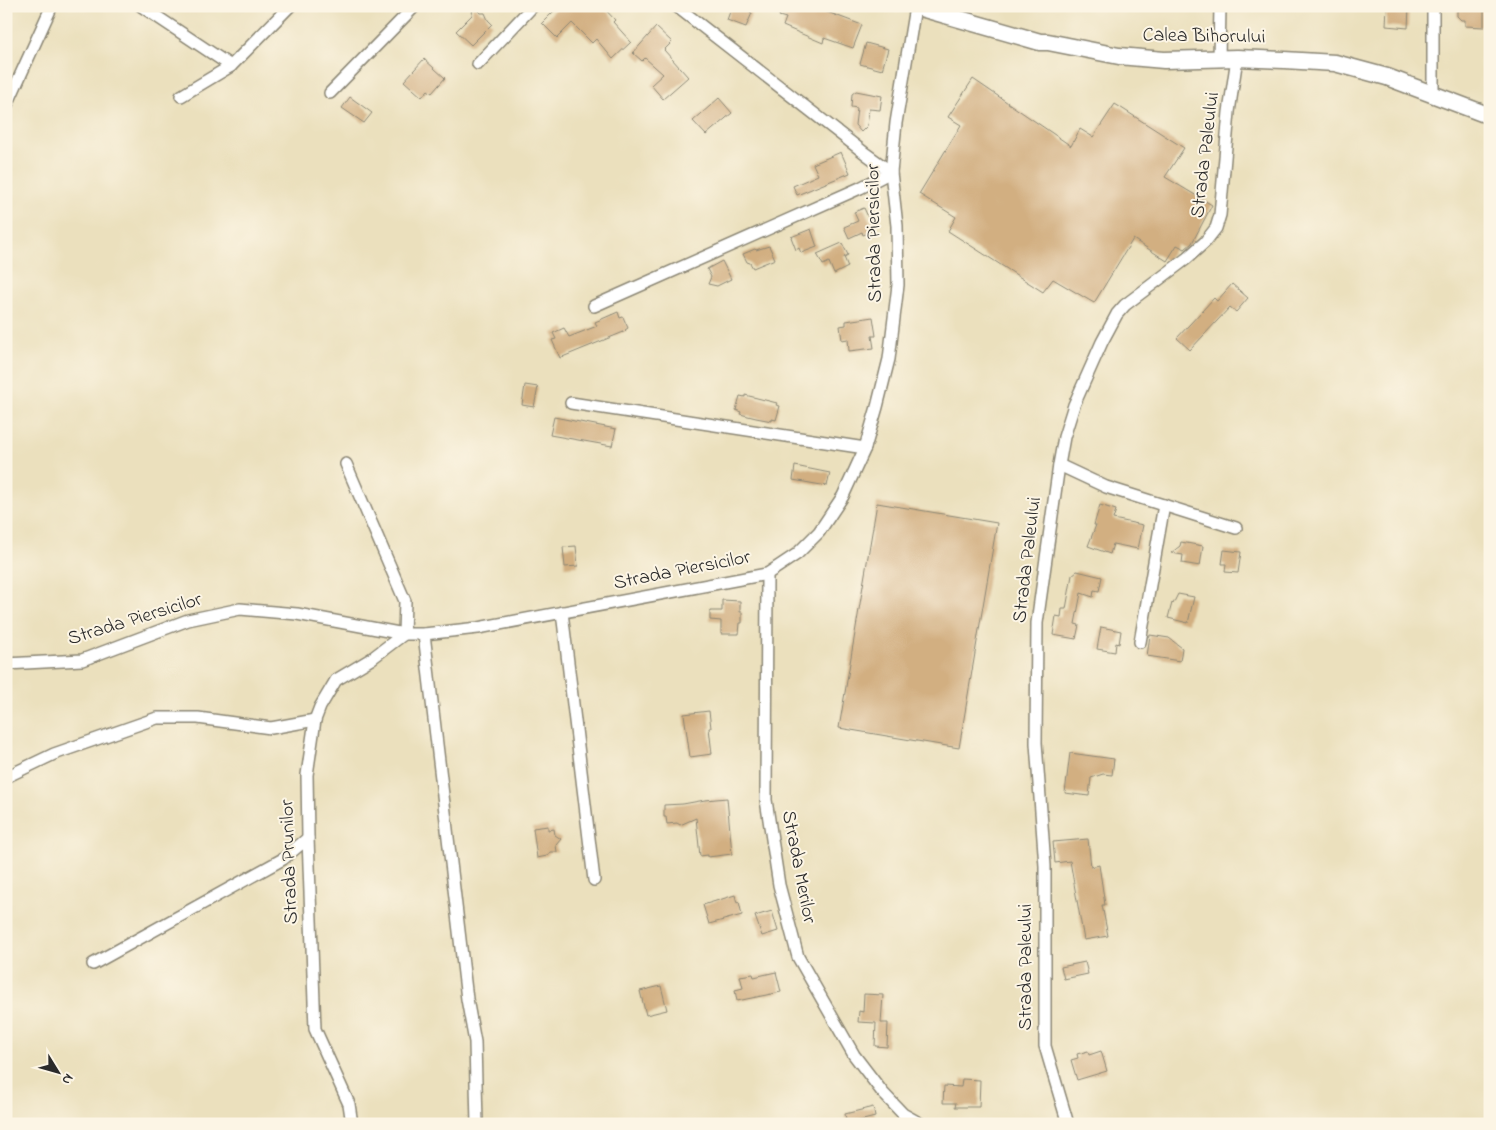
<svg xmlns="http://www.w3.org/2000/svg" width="1496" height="1130" viewBox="0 0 1496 1130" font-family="'Indie Flower',sans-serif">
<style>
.building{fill:#d2af81}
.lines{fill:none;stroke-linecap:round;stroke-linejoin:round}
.street-casing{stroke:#8b8674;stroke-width:14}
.secondary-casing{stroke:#8b8674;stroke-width:19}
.street{stroke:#fff;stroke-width:11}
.secondary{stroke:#fff;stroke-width:16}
.labels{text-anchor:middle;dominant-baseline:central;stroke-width:4;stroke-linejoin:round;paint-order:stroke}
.street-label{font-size:20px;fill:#2b2b2b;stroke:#fcf5e5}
</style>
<rect width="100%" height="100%" fill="#fcf5e5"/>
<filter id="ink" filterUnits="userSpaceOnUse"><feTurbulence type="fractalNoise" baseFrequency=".02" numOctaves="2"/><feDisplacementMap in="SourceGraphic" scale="10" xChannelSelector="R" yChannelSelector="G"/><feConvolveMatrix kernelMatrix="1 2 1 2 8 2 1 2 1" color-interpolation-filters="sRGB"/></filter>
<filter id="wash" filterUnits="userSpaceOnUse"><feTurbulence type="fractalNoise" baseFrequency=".0096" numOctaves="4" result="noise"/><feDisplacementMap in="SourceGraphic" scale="20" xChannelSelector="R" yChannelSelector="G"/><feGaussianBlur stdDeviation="1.12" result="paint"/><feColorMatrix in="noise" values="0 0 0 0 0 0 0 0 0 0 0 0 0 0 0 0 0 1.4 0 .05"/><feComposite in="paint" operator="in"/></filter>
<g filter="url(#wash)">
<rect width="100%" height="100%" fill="#ebe0bd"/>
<g id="blocks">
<!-- building -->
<g class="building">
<path d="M473 6 481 13H485L488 20 492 24 471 45 456 31 472 15Z"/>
<path d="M559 6H602L615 20 613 22 631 42 613 59 596 39 592 43 572 23 557 38 542 23Z"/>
<path d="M732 6H752L750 12 752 13 746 27 727 20Z"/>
<path d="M783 6H804L818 12 819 9 862 25 853 48 824 38 823 43 783 26 786 18 779 16Z"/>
<path d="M1387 6H1409L1408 28 1386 26Z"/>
<path d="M1462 6H1484V27L1465 26V20H1461L1457 16V11Z"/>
<path d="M656 27 672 42 664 50 688 77 663 99 651 85 663 74 645 58 642 61 633 53Z"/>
<path d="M866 43 888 49 882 70 860 64Z"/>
<path d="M424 59 445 78 432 93 428 90 422 97 404 81Z"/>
<path d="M973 79 1071 146 1080 129 1093 137 1115 104 1184 148 1165 177 1212 205 1192 243 1185 249 1177 245 1167 261 1133 239 1094 303 1053 279 1043 292 948 231 956 217 919 194 961 125 948 117Z"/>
<path d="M856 91 882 96 880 110 869 109 867 126 861 132 855 125 857 108 851 107 852 94Z"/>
<path d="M350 97 372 113 364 123 342 108Z"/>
<path d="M719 98 732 113 706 135 693 121Z"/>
<path d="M841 152 850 173 797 195 793 186 818 175 813 164Z"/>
<path d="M864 208 874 230 863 235 862 232 849 238 844 227 858 221 854 212Z"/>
<path d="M811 229 817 247 801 253 799 248 796 250 791 237Z"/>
<path d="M842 243 848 255 844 257 848 267 834 274 829 262 823 265 817 254Z"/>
<path d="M769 246 775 259 753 268 750 263 747 262 743 254 755 249 756 250Z"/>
<path d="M722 261 731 279 717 286 708 284 711 277 707 269Z"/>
<path d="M1232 284 1248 298 1236 312 1230 307 1190 350 1177 338 1214 298 1217 301Z"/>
<path d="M618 312 620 318 623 317 628 328 625 330 626 331 560 358 552 340 556 339 553 333 564 328 569 337 597 326 595 322Z"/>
<path d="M873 317 876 336H872L874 348 849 351 848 339 842 340 840 326 846 325V321Z"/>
<path d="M525 385 538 387 534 407 522 405Z"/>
<path d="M745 395 777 403 776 405 780 406 776 420 772 419V421L756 418 740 414 741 412 736 410 740 396 745 397Z"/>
<path d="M554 417 616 429 612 446 550 435Z"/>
<path d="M795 466 830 473 827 486 793 480Z"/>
<path d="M877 503 997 523 959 748 839 728Z"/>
<path d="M1100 505 1116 510 1113 519 1143 525 1138 549 1113 544 1110 554 1088 546 1096 525H1094Z"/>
<path d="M1181 542 1203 546 1200 566 1182 563 1183 555 1171 553 1180 546Z"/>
<path d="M576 546 578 566 565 567 563 547Z"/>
<path d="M1224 550 1241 552 1238 573 1225 572 1226 564H1222Z"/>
<path d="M1077 571 1102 577 1099 591 1094 590 1093 597 1081 593 1075 624 1079 625 1076 639 1053 635 1056 616 1061 617 1062 609H1066L1072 575Z"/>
<path d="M1178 594 1194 597 1188 623 1168 618 1172 603 1173 604Z"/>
<path d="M722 600 740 601V612H742V623H740L739 634H721V621L710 620V611H722Z"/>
<path d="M1101 627 1121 631 1119 644 1116 643 1115 652 1097 649Z"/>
<path d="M1150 635 1169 638 1182 648 1180 661 1147 656Z"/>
<path d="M709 711 711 728H709L712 754 690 757 684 714Z"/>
<path d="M1070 753 1114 759 1112 775 1103 774 1091 778 1089 796 1065 793Z"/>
<path d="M727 798 732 854 708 857V855L700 856 696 818 680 825 677 823 667 824 666 817H664V805L683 804 705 800Z"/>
<path d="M548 826V830L554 829 555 835 561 839 556 845 557 852H550L547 856 537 858 533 828Z"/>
<path d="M1088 839 1091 867 1099 865 1105 905H1102L1108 936 1084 940 1070 861 1055 863 1053 842Z"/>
<path d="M735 895 737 903 739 902 742 915 709 924 703 905Z"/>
<path d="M772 911 778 931 762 936 755 916Z"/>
<path d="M1085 962 1088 974 1064 979 1061 967Z"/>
<path d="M776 972 781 992 737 1001 735 990 743 988 740 976 753 974 754 977Z"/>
<path d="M661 986 667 1010 646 1015 640 991Z"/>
<path d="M864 994 883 995 881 1023H888L887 1047 875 1046 876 1023 858 1022 859 1011 863 1012Z"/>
<path d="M1088 1051 1089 1055 1101 1051 1107 1071 1077 1080 1071 1060 1078 1058 1077 1054Z"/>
<path d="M962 1079 980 1080 979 1107H955L956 1103H943L944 1086 961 1087Z"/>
<path d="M873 1107 875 1117 847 1124 845 1114Z"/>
</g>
</g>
</g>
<g filter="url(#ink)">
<use href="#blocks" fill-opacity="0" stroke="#8b8674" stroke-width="1"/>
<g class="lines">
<!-- street casing -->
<g class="street-casing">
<g id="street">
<path d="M141 6 231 66"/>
<path d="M1219 59 1220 6"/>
<path d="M478 64 533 6"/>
<path d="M330 93 415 6"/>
<path d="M1433 94V6"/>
<path d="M181 96 231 66 290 6"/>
<path d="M6 107 50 10V6"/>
<path d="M594 306 860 188 891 172 866 154 676 6"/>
<path d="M571 403 865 448"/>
<path d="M346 464 405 601 404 634 371 659 336 680 320 707 315 720 307 775 308 838 315 1029 349 1104 352 1124"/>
<path d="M1059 465 1106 487 1236 528"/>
<path d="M767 574 766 800 779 885 798 957 854 1055 883 1093 903 1114 921 1124"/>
<path d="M562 612 594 880"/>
<path d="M424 634 467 999 475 1042 477 1124"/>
<path d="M1140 642 1164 505"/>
<path d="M6 664 82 660 188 620 240 609 297 614 404 634H424L478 628 767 574 797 554 819 532 843 496 865 448 877 407 889 359 898 285 897 226 891 172 896 123 915 7"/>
<path d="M6 777 54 754 157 718H198L271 728 315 720"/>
<path d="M93 964 283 859 308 838"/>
<path d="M1068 1124 1045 1046V866L1036 743 1037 623 1059 465 1064 437 1074 405 1102 342 1117 314 1125 305 1186 259 1205 242 1216 228 1220 215 1229 112 1237 58"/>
</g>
</g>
<!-- secondary casing -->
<g class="secondary-casing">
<path id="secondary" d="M914 6 1040 42H1048L1119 56 1164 60 1237 58 1284 60 1335 63 1387 77 1490 116"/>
</g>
<!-- street -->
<use href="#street" class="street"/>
<!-- secondary -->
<use href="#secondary" class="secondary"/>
</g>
</g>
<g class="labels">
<!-- street labels -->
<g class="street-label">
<text transform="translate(1204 37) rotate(1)">Calea Bihorului</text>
<text transform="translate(1206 155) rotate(-83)">Strada Paleului</text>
<text transform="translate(875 233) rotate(-91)">Strada Piersicilor</text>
<text transform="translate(1028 560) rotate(-83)">Strada Paleului</text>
<text transform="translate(682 571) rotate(-11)">Strada Piersicilor</text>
<text transform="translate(135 620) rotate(-17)">Strada Piersicilor</text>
<text transform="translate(290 862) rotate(-92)">Strada Prunilor</text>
<text transform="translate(798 867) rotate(79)">Strada Merilor</text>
<text transform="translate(1026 967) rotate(-90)">Strada Paleului</text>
</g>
</g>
<!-- margin -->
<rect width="1496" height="1130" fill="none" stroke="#fcf5e5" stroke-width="25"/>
<!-- north arrow -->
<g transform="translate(58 1072) rotate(127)" stroke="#fcf5e5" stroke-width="4" paint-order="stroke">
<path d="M0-4L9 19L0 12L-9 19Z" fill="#2b2b2b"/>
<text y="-8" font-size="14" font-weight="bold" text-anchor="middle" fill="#2b2b2b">N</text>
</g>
</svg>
